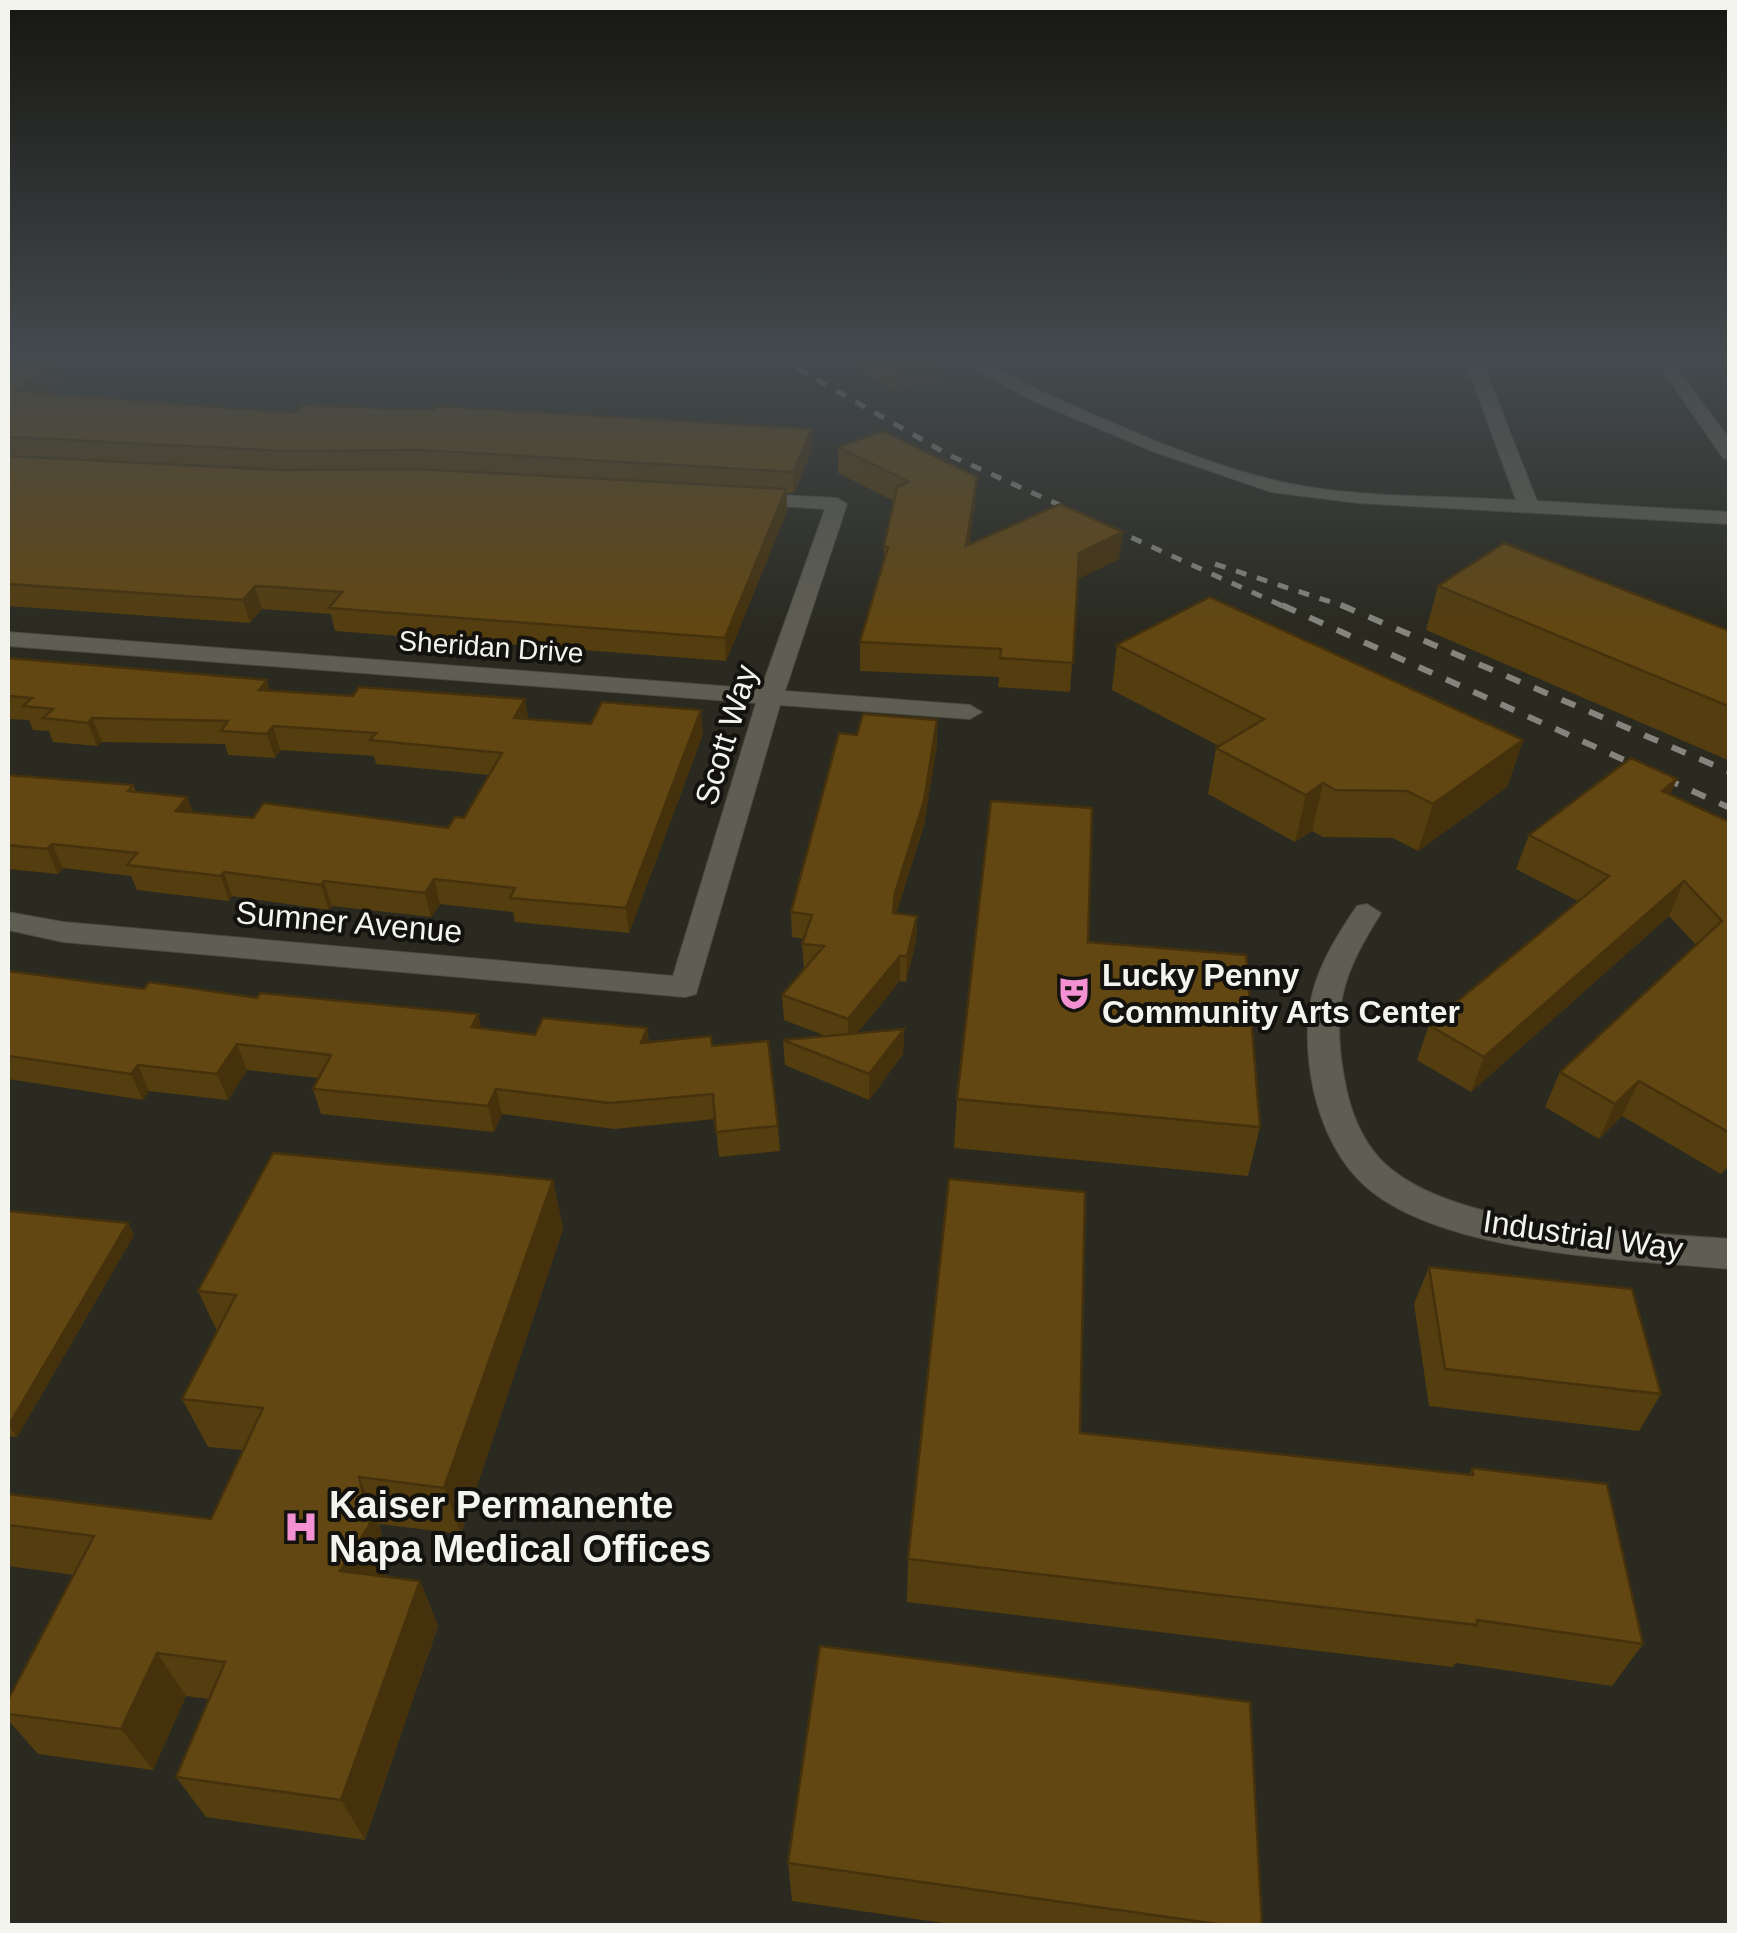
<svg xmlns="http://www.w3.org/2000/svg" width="1737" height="1933" viewBox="0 0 1737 1933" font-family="Helvetica,sans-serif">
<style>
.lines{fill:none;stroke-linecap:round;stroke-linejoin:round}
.minor-casing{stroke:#494941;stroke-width:2}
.tertiary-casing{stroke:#494941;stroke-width:2}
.minor{fill:#5f5e53;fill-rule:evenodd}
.tertiary{fill:#5f5e53;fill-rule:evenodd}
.rail-far1{stroke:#85857d;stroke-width:5;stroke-dasharray:11 11;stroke-linecap:butt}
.rail{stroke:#85857d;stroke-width:6;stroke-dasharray:15 15;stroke-linecap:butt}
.wall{fill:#543d0f}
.shaded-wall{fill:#45320d}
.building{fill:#624712;stroke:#45320d;stroke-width:2.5}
.labels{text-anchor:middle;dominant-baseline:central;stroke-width:8;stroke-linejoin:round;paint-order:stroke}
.far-street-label{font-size:28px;fill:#f4f4ee;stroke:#13120e}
.street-label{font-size:32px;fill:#f4f4ee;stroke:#13120e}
.poi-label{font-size:32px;font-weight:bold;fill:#f4f4ee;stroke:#13120e;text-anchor:start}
.near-poi-label{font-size:38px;font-weight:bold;fill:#f4f4ee;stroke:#13120e;text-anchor:start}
</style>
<rect width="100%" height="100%" fill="#2a2a20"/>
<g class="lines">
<!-- minor casing -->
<g class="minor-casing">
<g id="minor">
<path d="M955 358C988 358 1015 380 1045 393 1118 426 1196 461 1273 480 1351 499 1437 495 1516 500L1467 366 1449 358H1474L1483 363 1537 501 1730 512V524L1358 503 1271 492 1152 451 1031 400Z"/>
<path d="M745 493 837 498 847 504 785 691 970 705 982 712 970 719 780 705 696 994 685 997 63 942 8 930V912L63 922 673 976 756 703 8 646V632L761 689 825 509 738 503V495Z"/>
<path d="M1367 904 1381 913C1344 972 1331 1006 1344 1077 1349 1107 1359 1136 1380 1159 1448 1230 1635 1231 1730 1239V1269C1630 1259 1430 1255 1358 1179 1332 1152 1317 1113 1311 1076 1300 1003 1316 966 1357 906Z"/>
</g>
</g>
<!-- tertiary casing -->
<g class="tertiary-casing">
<path id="tertiary" d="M1654 358H1670L1730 440V460L1723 458Z"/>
</g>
<!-- minor -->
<use href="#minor" class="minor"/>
<!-- tertiary -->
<use href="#tertiary" class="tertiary"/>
<!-- rail-far1 -->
<g class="rail-far1">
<path d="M779 358 949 455 1287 608"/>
<path d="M1215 564 1349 608"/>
</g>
<!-- rail -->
<g class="rail">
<path d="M1282 605 1730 808"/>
<path d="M1341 605 1730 772"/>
</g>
</g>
<!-- wall -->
<g class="wall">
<path d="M8 358H41L35 362 55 363 62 383 47 394 812 450 794 493H786L787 511 726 661 335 631 331 614 262 609 250 623 8 606Z"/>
<path d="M839 358H946L941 359 942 379 895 391Z"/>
<path d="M838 447 977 477 975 503 969 544 1119 559 1078 579 1070 692 998 687 999 677 860 671V642L884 560V546L894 501 838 473Z"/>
<path d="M1438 586 1730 631V761L1426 630Z"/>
<path d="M1117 645 1523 740 1507 787 1418 851 1393 838 1323 837 1312 831 1295 842 1208 794 1216 748 1219 746 1112 690Z"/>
<path d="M8 658 270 691 528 719 703 734 629 933 515 922 513 912 440 904 431 917 332 906 329 910 232 896 229 901 137 890 131 876 63 868 58 874 8 869V775L133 785 136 792 187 797 193 812 253 818 448 828 464 818 489 775 376 764 374 756 280 750 275 758 228 755 225 744 102 742 97 746 53 742 49 731 33 730 29 720 8 719Z"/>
<path d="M857 735 937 744 924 825 896 914 917 916 916 941 906 982 900 981 857 1033 904 1029 903 1054 869 1100 785 1065 783 1040 826 1036 784 1020 782 995 804 969 802 944 804 939 792 937 791 912Z"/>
<path d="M1671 795 1730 822V1165L1721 1174 1622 1116 1599 1139 1545 1107 1560 1072 1696 945 1669 916 1471 1092 1417 1060 1429 1025 1578 901 1516 869 1529 835Z"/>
<path d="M1088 942 1260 1127 1248 1176 954 1148 957 1099Z"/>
<path d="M8 971 144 989 535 1035 647 1028 649 1042 712 1046 778 1126 780 1151 719 1157 715 1119 614 1129 502 1114 494 1132 321 1114 313 1089 319 1078 247 1070 228 1100 149 1091 143 1100 8 1079Z"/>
<path d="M553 1180 563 1229 461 1534 379 1524 390 1569 385 1577 420 1581 438 1626 365 1840 206 1817 176 1777 209 1699 186 1696 153 1770 38 1754 8 1720V1700L74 1575 8 1566V1494L211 1519 243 1450 208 1447 182 1399 217 1331 198 1291Z"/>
<path d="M8 1211 128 1223 134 1235 17 1437 8 1436Z"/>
<path d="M1429 1267 1661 1394 1639 1431 1429 1406 1414 1304Z"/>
<path d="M1080 1433 1469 1474 1472 1468 1643 1644 1612 1686 1456 1663 1453 1667 907 1602 908 1559Z"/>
<path d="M788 1863 1262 1926H964L792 1901Z"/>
</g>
<!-- shaded-wall -->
<g class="shaded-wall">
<path d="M8 358H41L9 379 8 374Z"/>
<path d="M942 360V379L895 391V371Z"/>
<path d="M55 363 62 383 22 412 15 391Z"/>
<path d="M812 429V450L794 493 793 472Z"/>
<path d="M977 477 975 503 965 573 966 546Z"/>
<path d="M786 489 787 511 726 661 725 638Z"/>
<path d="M1123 532 1119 559 1076 580 1079 553Z"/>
<path d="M255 586 262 609 250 623 243 600Z"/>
<path d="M267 680 274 703 259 690Z"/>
<path d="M525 699 529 722 514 718Z"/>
<path d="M701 710 703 734 629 933 626 908Z"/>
<path d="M92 718 102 742 97 746 88 723Z"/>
<path d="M937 720V744L924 825 895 918 893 913 895 893Z"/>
<path d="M273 726 280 750 275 758 267 734Z"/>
<path d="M1523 740 1507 787 1418 851 1433 804Z"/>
<path d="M1677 779 1663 812 1662 791Z"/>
<path d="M1323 783 1312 831 1295 842 1306 795Z"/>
<path d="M187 797 196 821 176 811Z"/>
<path d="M52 844 63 868 58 874 47 849Z"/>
<path d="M224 872 232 896 229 901 221 876Z"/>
<path d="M434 879 440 904 431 917 425 893Z"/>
<path d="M324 881 332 906 329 910 321 885Z"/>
<path d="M1684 881 1669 916 1471 1092 1484 1057Z"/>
<path d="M917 916 916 941 906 982 907 956Z"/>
<path d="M900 956V981L848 1044V1019Z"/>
<path d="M478 1014 484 1040 472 1027Z"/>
<path d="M647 1028 650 1053 641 1043Z"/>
<path d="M904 1029 903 1054 869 1100V1074Z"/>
<path d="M237 1044 247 1070 228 1100 217 1074Z"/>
<path d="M138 1065 149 1091 143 1100 131 1074Z"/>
<path d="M1639 1081 1622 1116 1599 1139 1615 1104Z"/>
<path d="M496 1089 502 1114 494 1132 488 1106Z"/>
<path d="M553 1180 563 1229 461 1534 444 1488Z"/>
<path d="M128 1223 134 1235 17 1437 9 1425Z"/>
<path d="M359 1477 379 1524 390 1569 361 1616 340 1571Z"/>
<path d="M420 1581 438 1626 365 1840 341 1800Z"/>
<path d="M157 1653 186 1696 153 1770 121 1729Z"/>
</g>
<!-- building -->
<g class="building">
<path d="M872 358H939L942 360 895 371Z"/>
<path d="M8 360 55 363 15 391 294 413 302 405 433 410 437 406 812 429 793 472 419 450 284 451 8 437Z"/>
<path d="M883 431 977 477 966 546 1060 504 1123 532 1079 553 1073 663 1000 658 1001 649 860 642 888 547 884 546 897 487 909 482 838 447Z"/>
<path d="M8 456 283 470 419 469 786 489 725 638 329 608 342 592 275 587 255 586 243 600 8 584Z"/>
<path d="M1504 543 1730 631V707L1438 586Z"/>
<path d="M1210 597 1523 740 1433 804 1407 791 1335 790 1323 783 1306 795 1216 748 1264 719 1117 645Z"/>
<path d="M8 658 267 680 259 690 353 696 359 687 525 699 514 718 591 724 602 702 701 710 626 908 510 898 515 888 434 879 425 893 324 881 321 885 224 872 221 876 127 865 137 853 52 844 47 849 8 845V775L133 785 128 791 187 797 176 811 253 818 264 803 448 828 455 817 464 818 502 753 370 740 376 733 273 726 267 734 221 731 228 721 92 718 88 723 43 718 53 709 23 706 32 698 8 696Z"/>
<path d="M863 714 937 720 924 801 895 893 893 913 917 916 907 956H900L848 1019 782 995 824 946 802 944 812 915 791 912 839 733 857 735Z"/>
<path d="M1631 758 1677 779 1662 791 1730 822V1133L1639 1081 1615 1104 1560 1072 1722 921 1684 881 1484 1057 1429 1025 1609 876 1529 835Z"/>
<path d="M991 801 1092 808 1088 942 1246 955 1260 1127 957 1099Z"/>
<path d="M8 971 144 989 149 982 257 998 260 993 478 1014 472 1027 535 1035 543 1018 647 1028 641 1043 711 1036 712 1046 768 1041 778 1126 716 1132 713 1094 610 1103 496 1089 488 1106 313 1089 331 1055 237 1044 217 1074 138 1065 131 1074 8 1056Z"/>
<path d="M904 1029 869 1074 783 1040Z"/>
<path d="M273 1153 553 1180 444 1488 359 1477 370 1524 340 1571 420 1581 341 1800 176 1777 225 1662 157 1653 121 1729 8 1714V1700L94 1536 8 1525V1494L211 1519 263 1408 182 1399 236 1295 198 1291Z"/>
<path d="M949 1179 1085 1192 1080 1433 1473 1475 1472 1468 1607 1484 1643 1644 1477 1620V1625L908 1559Z"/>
<path d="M8 1211 128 1223 9 1425H8Z"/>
<path d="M1429 1267 1632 1289 1661 1394 1445 1369Z"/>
<path d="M820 1646 1250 1702 1262 1926H1231L788 1863Z"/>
</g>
<!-- sky -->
<linearGradient id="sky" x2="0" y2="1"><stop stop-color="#171712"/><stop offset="0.57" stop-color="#444a4e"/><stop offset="1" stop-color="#444a4e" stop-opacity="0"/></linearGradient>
<rect width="1737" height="628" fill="url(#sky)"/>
<!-- icons -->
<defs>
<g id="theatre-bare" transform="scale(2.7)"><path d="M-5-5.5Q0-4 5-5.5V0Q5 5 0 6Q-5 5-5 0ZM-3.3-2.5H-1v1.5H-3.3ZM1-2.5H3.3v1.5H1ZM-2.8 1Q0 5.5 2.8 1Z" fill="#f491d3" stroke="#13120e" stroke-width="2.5" paint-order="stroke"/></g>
<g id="hospital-bare" transform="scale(2.7)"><path d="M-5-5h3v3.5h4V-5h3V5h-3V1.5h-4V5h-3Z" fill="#f491d3" stroke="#13120e" stroke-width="2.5" paint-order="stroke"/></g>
</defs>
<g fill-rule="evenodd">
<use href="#theatre-bare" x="1074" y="993"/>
<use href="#hospital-bare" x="301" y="1527"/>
</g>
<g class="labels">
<!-- far-street labels -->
<g class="far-street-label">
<text transform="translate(491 647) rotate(4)">Sheridan Drive</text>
</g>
<!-- street labels -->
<g class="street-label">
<text transform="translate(726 735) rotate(-73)">Scott Way</text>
<text transform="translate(349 922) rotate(5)">Sumner Avenue</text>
<text transform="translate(1583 1235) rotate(8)">Industrial Way</text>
</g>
<!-- poi labels -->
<g class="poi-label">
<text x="1102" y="975">Lucky Penny<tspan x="1102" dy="37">Community Arts Center</tspan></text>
</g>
<!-- near-poi labels -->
<g class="near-poi-label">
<text x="329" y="1505">Kaiser Permanente<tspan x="329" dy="44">Napa Medical Offices</tspan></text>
</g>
</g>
<!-- border -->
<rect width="1737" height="1933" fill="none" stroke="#f4f4ee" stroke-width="20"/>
</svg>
